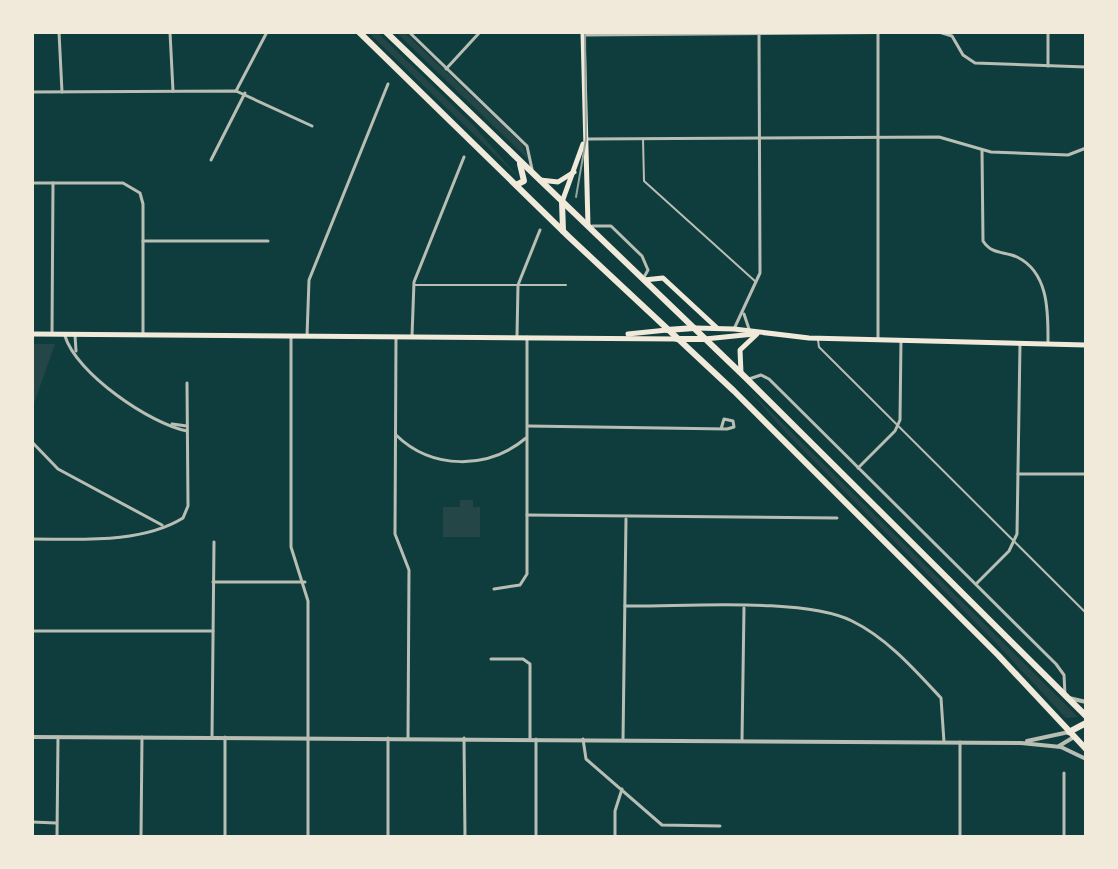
<svg xmlns="http://www.w3.org/2000/svg" width="1118" height="869" viewBox="0 0 1118 869" font-family="Roboto,sans-serif">
<style>
.green{fill:#244646}
.lines{fill:none;stroke-linecap:round;stroke-linejoin:round}
.service{stroke:#b8beb3;stroke-width:2}
.minor{stroke:#b8beb3;stroke-width:3}
.tertiary{stroke:#b8beb3;stroke-width:4}
.secondary{stroke:#f1e9da;stroke-width:5}
.trunk{stroke:#f1e9da;stroke-width:6}
.tram{stroke:#97a49c;stroke-width:2}
</style>
<rect width="100%" height="100%" fill="#0f3d3e"/>
<!-- green -->
<g class="green">
<path d="M368 32H377L473 125 521 180Z"/>
<path d="M396 32H404L522 144 529 160Z"/>
<path d="M32 344H55L32 409Z"/>
<path d="M746 387 1078 717 1066 718 995 642 786 433Z"/>
<path d="M460 500H473V507H480V537H443V507H460Z"/>
</g>
<g class="lines">
<!-- service -->
<g class="service">
<path d="M643 139 644 181 756 282"/>
<path d="M415 285H566"/>
<path d="M818 340 819 347 1086 613"/>
</g>
<!-- minor -->
<g class="minor">
<path d="M59 32 62 92"/>
<path d="M170 32 173 91"/>
<path d="M409 32 527 146 532 169"/>
<path d="M1048 32V66"/>
<path d="M584 35 939 32 952 36 963 55 975 63 1086 67"/>
<path d="M446 69 480 32"/>
<path d="M236 91 267 32"/>
<path d="M32 92 236 91 312 126"/>
<path d="M588 139 939 137 991 152 1068 155 1086 148"/>
<path d="M982 150 983 241C992 255 1004 251 1017 257 1050 273 1048 315 1048 344"/>
<path d="M211 160 245 93"/>
<path d="M32 183H123L140 193 143 204V333"/>
<path d="M592 226H611L642 256 648 270 643 279"/>
<path d="M143 241H268"/>
<path d="M744 314 749 329"/>
<path d="M734 329 760 273 759 32"/>
<path d="M52 334 53 183"/>
<path d="M75 335 76 351"/>
<path d="M65 336C76 373 150 424 187 431"/>
<path d="M291 336V547L308 601V837"/>
<path d="M307 336 309 280 388 84"/>
<path d="M412 336 414 282 464 157"/>
<path d="M517 336 518 285 540 230"/>
<path d="M396 337 395 534 409 570 408 738"/>
<path d="M878 340V32"/>
<path d="M749 379 761 375 769 379 1056 664 1064 675 1065 695"/>
<path d="M172 424 187 426"/>
<path d="M528 426 727 429 734 427 733 421 724 419 721 429"/>
<path d="M396 435C432 470 488 470 526 438"/>
<path d="M32 442 58 469 162 525"/>
<path d="M858 468 895 431 900 420 901 340"/>
<path d="M1018 474H1086"/>
<path d="M527 515 837 518"/>
<path d="M32 539C79 539 141 544 183 518L188 506 187 383"/>
<path d="M213 582H305"/>
<path d="M976 584 1009 551 1017 534 1020 344"/>
<path d="M494 589 520 585 527 574V337"/>
<path d="M625 606C683 607 803 597 852 621 887 638 915 670 941 698L944 742"/>
<path d="M32 631H213"/>
<path d="M491 659H523L530 664V739"/>
<path d="M212 737 214 542"/>
<path d="M225 737V837"/>
<path d="M388 738V837"/>
<path d="M464 738 465 837"/>
<path d="M536 739V837"/>
<path d="M583 739 586 759 662 825 720 826"/>
<path d="M623 740 626 519"/>
<path d="M742 740 744 608"/>
<path d="M1064 773V837"/>
<path d="M32 822 56 823"/>
<path d="M57 837 58 737"/>
<path d="M141 837 142 737"/>
<path d="M615 837V811L622 789"/>
<path d="M960 837V742"/>
</g>
<!-- tertiary -->
<g class="tertiary">
<path d="M1069 698 1086 702"/>
<path d="M32 737 1021 743 1061 747 1086 759"/>
<path d="M1027 741 1069 732"/>
<path d="M1059 746 1074 737"/>
</g>
<!-- secondary -->
<g class="secondary">
<path d="M583 32 588 226"/>
<path d="M540 180 558 182 574 172"/>
<path d="M562 202 583 144"/>
<path d="M644 280 663 278 717 328"/>
<path d="M695 328 734 329 809 338 1086 345"/>
<path d="M32 334 677 339"/>
<path d="M628 334 667 330"/>
<path d="M705 339 754 334"/>
<path d="M741 373 740 350 757 334"/>
</g>
<!-- trunk -->
<g class="trunk">
<path d="M359 32 569 237 734 391 998 655 1086 749"/>
<path d="M386 32 747 379 1086 716"/>
<path d="M516 185 524 181 520 164"/>
<path d="M562 202 563 231"/>
<path d="M667 330 694 328"/>
<path d="M677 339H704"/>
<path d="M1069 732 1086 723"/>
</g>
<!-- tram -->
<path class="tram" d="M576 197 586 139 585 32"/>
</g>
<!-- border -->
<rect width="1118" height="869" fill="none" stroke="#f1e9da" stroke-width="68"/>
</svg>
